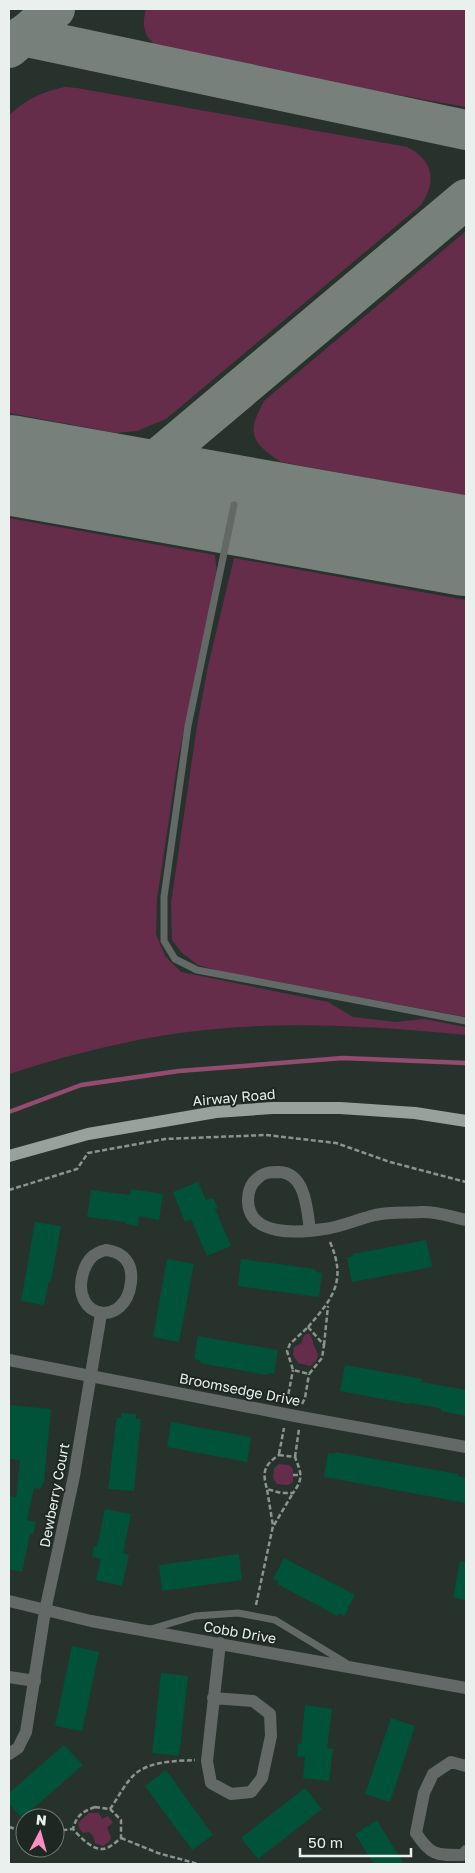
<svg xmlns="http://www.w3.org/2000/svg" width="475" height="1873" viewBox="0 0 475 1873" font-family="'Golos Text',sans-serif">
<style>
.green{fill:#652d49}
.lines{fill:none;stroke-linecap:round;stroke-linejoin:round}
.stream{stroke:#934c6e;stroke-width:4.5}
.taxiway{stroke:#78807c;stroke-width:40}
.runway{stroke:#78807c;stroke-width:100}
.building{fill:#005239}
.path{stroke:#8b9490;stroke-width:2.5;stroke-dasharray:5 2.5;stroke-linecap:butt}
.service{stroke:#636966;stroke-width:7}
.minor{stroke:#636966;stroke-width:12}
.primary{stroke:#97a29c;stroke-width:12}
.labels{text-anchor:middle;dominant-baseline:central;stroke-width:4;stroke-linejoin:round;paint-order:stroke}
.street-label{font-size:14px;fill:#e9f0ed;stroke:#1d2823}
</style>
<rect width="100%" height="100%" fill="#27322d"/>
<!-- green -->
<g class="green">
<path d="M146 9H466V107L165 53C147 40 140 31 146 9Z"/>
<path d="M65 87 77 88 407 147C434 160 437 183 420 206L166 419 137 431 116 433 9 413V115C29 98 39 93 65 87Z"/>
<path d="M466 231V496L281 462C251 442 246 434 264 401Z"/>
<path d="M9 518 215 555 217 574 178 759 157 899 156 934 165 956 181 972 328 1002 353 1017 396 1022 424 1019 466 1027V1035C365 1025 261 1019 160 1036 108 1045 58 1058 9 1074Z"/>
<path d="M234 558 466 600V1017L219 971 198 965 182 953 172 940 171 903 197 726 208 666Z"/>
<path d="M306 1334H310C313 1339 313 1346 318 1354L316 1361 310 1366 298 1363 293 1355 294 1347 302 1343 303 1337Z"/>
<path d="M279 1464 289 1465 293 1469V1482L288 1485 277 1484 273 1478 274 1468Z"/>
<path d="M89 1813H99L102 1819 108 1816 113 1823 107 1827 111 1838 109 1842 103 1846 95 1843 93 1836 89 1832 83 1833 79 1828 78 1823Z"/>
</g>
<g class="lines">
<!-- stream -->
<path class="stream" d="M9 1112 81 1085 179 1071 343 1058 466 1063"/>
<!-- taxiway -->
<g class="taxiway">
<path d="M22 36 466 130"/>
<path d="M9 48 55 9"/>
<path d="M125 486 466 199"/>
</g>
<!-- runway -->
<path class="runway" d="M9 465 466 546"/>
</g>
<!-- building -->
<g class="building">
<path d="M198 1182 206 1200 213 1198 218 1208 215 1209 231 1246 207 1256 191 1219 185 1222 173 1192Z"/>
<path d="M131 1189 163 1194 159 1220 139 1216 138 1226 126 1224V1222L87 1217 91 1190 130 1195Z"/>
<path d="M35 1222 61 1226 51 1281H49L44 1305 21 1301Z"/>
<path d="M426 1240 432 1267 352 1282 347 1258 353 1256V1254Z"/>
<path d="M167 1259 194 1264 179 1342 153 1337Z"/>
<path d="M241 1259 315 1269 316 1272 322 1273 319 1297 238 1286Z"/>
<path d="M198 1336 278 1350 274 1374 268 1373 267 1375 200 1363 201 1361 194 1359Z"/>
<path d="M345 1365 422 1379 421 1382 466 1390V1416L441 1411V1409L434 1407 410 1403 409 1404 340 1391Z"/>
<path d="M9 1405 51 1409 44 1483H42L41 1489 34 1488 27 1520 36 1522 33 1534H30L22 1572 9 1569V1496L16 1497 20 1460 9 1459Z"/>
<path d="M121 1413 136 1414V1419H141L134 1491 108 1489 116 1422 117 1418H121Z"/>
<path d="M171 1422 251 1437 247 1462 167 1447Z"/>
<path d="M335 1452 458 1474V1476L466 1478V1503L324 1477 328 1453 335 1454Z"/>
<path d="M105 1509 131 1514 123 1553 129 1555 122 1586 96 1580 101 1559 92 1557 94 1546 97 1547Z"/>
<path d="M239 1554 242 1580 162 1591 159 1565Z"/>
<path d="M284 1558 355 1595 344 1616 339 1613 338 1616 277 1584 278 1581 273 1579Z"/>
<path d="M460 1561 466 1562V1600L453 1598Z"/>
<path d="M72 1646 99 1652 82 1731 55 1726Z"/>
<path d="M161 1673 188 1676 179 1756 152 1753Z"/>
<path d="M305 1705 332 1709 327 1748 333 1749 329 1781 303 1778 305 1757 297 1756 298 1743 301 1744Z"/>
<path d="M391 1718 415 1726 390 1802 365 1794Z"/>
<path d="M64 1745 83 1765 22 1818 9 1804V1793Z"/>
<path d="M166 1770 213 1835 192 1850 145 1786Z"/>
<path d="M305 1788 322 1809 258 1859 241 1838Z"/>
<path d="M377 1820 390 1842 404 1864H374L355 1834Z"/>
</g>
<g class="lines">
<!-- path -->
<g class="path">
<path d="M9 1190 77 1169 88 1153 165 1139 266 1135 336 1143 390 1162 466 1182"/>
<path d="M308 1327 324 1345 322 1358 309 1374 293 1370 287 1351 290 1344Z"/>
<path d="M308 1327C333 1298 347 1281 330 1242"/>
<path d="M324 1345 328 1306"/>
<path d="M290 1401 288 1396 293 1370"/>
<path d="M302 1404 305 1398 309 1374"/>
<path d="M279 1454 284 1428"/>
<path d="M279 1455 295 1457C301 1473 304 1478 293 1493H281L267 1489C262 1472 264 1465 279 1455Z"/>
<path d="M295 1457 299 1429"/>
<path d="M293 1475H301"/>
<path d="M274 1525 293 1493"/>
<path d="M256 1605 273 1526 267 1489"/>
<path d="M95 1807 110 1809 121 1820V1838C116 1842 110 1848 103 1849 92 1850 80 1837 73 1829 76 1816 83 1811 95 1807Z"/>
<path d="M110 1809C118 1798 125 1783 135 1774 150 1761 176 1761 195 1760"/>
<path d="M9 1827 25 1832"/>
<path d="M55 1831 73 1829"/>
<path d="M121 1838 158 1853 198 1864"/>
</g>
<!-- service -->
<g class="service">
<path d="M234 505 188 726 164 897V941L175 959 197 970 466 1021"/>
<path d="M151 1629 195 1616 238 1613 275 1620 346 1663"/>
</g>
<!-- minor -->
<g class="minor">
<path d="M310 1230C307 1210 306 1173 279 1172 271 1172 264 1172 258 1178 251 1183 248 1192 248 1201 249 1237 299 1233 324 1229 341 1227 358 1219 375 1215 390 1212 406 1213 421 1212 436 1211 452 1217 466 1220"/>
<path d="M106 1250C124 1252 133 1264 131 1282 126 1329 70 1319 83 1273 87 1260 93 1253 106 1250Z"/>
<path d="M9 1360 295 1416 466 1447"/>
<path d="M9 1601 91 1621 466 1688"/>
<path d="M9 1677 35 1681"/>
<path d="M213 1698 253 1701 270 1714 271 1736 262 1778 251 1792 231 1794 211 1783 207 1761 220 1643"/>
<path d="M9 1754 18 1748 26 1732 45 1611 74 1476 101 1314"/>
<path d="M466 1766 451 1762 433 1774 424 1793 416 1833C431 1856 436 1855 463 1855L466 1851"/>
</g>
<!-- primary -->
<path class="primary" d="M9 1156 88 1134 216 1112 272 1108H340L415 1113 466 1121"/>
</g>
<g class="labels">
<!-- street labels -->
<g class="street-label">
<text transform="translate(234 1097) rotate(-5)">Airway Road</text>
<text transform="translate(240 1389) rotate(11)">Broomsedge Drive</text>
<text transform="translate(54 1495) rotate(-79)">Dewberry Court</text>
<text transform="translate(240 1632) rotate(10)">Cobb Drive</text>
</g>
</g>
<!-- border -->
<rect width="475" height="1873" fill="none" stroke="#e9f0ed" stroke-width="20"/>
<!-- north arrow -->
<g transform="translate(40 1833) rotate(6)"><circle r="24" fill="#1d2823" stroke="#6f7874"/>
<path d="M0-4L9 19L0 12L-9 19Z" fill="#fc8fc2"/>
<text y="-8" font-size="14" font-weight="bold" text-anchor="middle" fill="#e9f0ed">N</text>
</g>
<!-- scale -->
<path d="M300 1848v8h111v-8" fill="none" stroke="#e9f0ed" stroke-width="2.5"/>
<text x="308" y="1848" font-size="15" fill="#e9f0ed" stroke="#1d2823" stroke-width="4" paint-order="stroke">50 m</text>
</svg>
